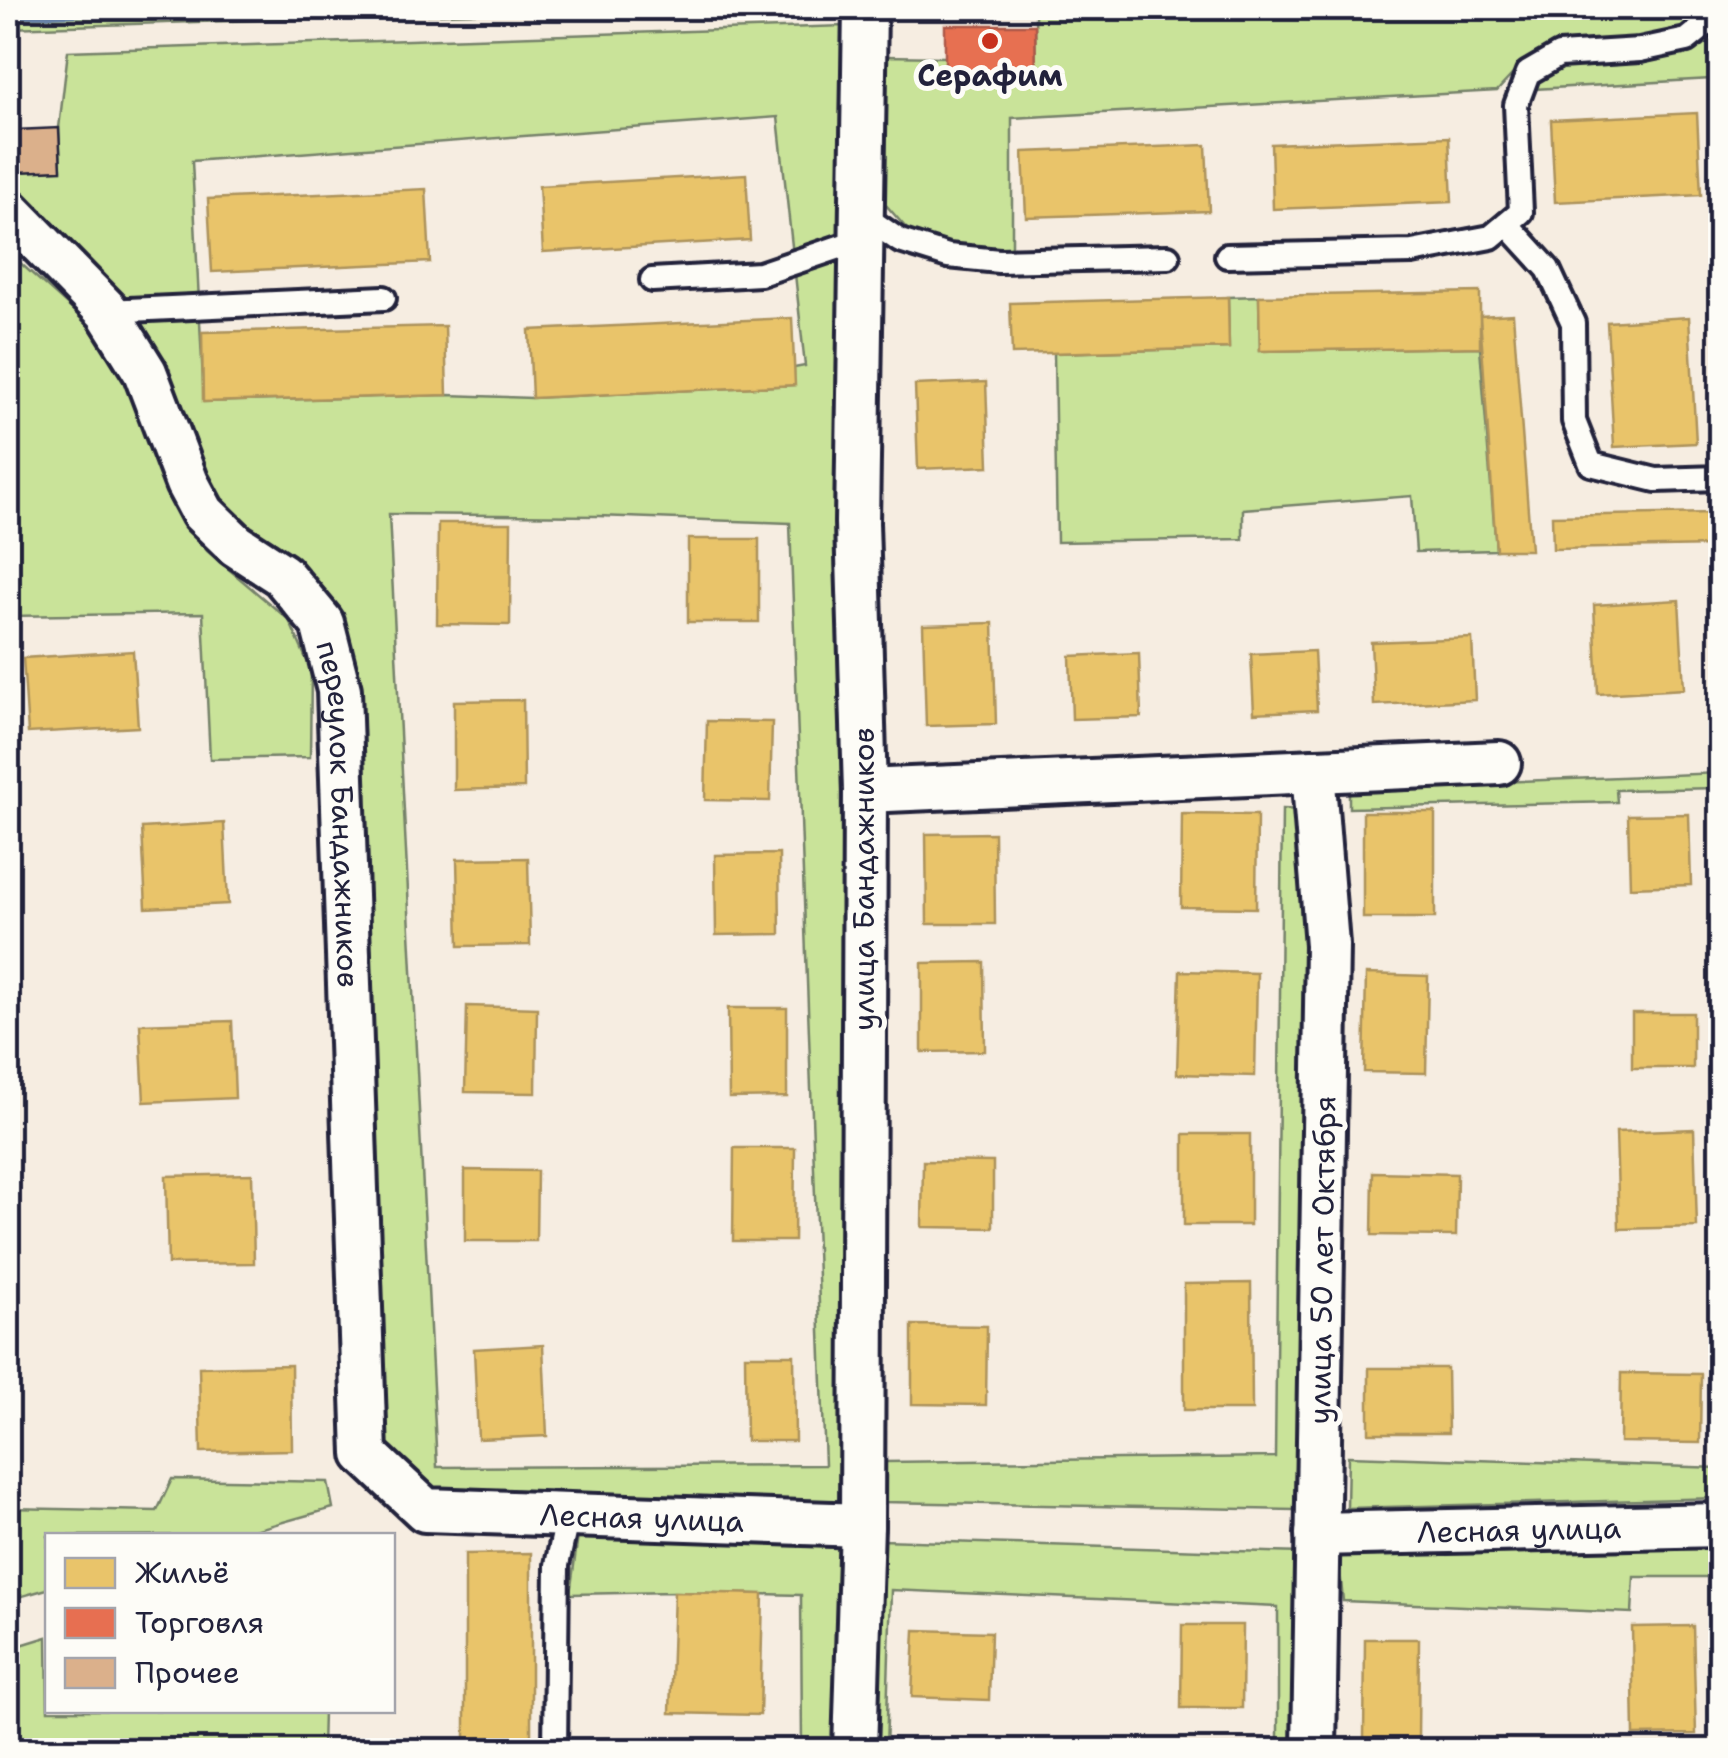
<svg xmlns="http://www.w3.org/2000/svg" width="1728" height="1758" viewBox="0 0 1728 1758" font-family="'Shantell Sans',sans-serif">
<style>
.green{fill:#c9e399;stroke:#76826a;stroke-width:2.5;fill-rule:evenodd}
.homes{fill:#e9c46a;stroke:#ad935c;stroke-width:2.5}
.shops{fill:#e76f51;stroke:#ac584a;stroke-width:2.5}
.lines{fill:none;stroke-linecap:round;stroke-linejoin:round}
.stream{stroke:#6783a8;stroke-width:12}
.building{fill:#dbb08b;stroke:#22223b;stroke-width:2.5}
.service-casing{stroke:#22223b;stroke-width:30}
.minor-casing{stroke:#22223b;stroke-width:50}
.service{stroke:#fdfcf7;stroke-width:22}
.minor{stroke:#fdfcf7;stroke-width:42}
.poi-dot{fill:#c8321e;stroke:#fdfcf7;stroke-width:4}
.labels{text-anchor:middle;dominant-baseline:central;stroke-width:10;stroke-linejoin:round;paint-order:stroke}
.poi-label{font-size:30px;font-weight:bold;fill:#22223b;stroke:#fdfcf7}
.street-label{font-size:30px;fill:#22223b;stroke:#fdfcf7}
</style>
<rect width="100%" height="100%" fill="#f6ede1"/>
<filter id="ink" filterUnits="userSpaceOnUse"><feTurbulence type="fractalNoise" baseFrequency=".01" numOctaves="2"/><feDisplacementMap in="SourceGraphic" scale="20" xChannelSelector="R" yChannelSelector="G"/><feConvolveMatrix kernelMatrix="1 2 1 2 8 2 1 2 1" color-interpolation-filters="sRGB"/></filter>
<g filter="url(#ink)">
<!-- green -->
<g class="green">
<path d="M8 8H634L8 28Z"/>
<path d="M1194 8H1701L1681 31 1635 43 1555 48 1523 63 1497 91 1012 118V251L948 245 907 229 879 197 884 56 945 57 1036 77 1035 13Z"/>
<path d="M845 26 838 274 845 1502 428 1492 379 1449 359 683 340 611 295 562 220 512 15 193 18 172 61 169 59 128 68 51ZM778 117 805 366 794 368V385L532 398 447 395 204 402 192 161ZM389 514 598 516 790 523 825 1465 437 1467Z"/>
<path d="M1709 35 1711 79 1533 89 1544 77 1566 65Z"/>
<path d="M8 252 85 321 124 377 153 440 182 513 207 551 289 620 311 670 310 757 210 759 203 613 8 616Z"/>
<path d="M1259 296 1260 351 1480 347 1496 550 1416 552 1412 496 1243 509V539L1057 542 1054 353 1229 348 1228 297Z"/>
<path d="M1720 773V788L1616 790 1617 802 1349 808V788Z"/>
<path d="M1282 809 1304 810 1310 944 1294 1510 883 1502 884 1462 1275 1457Z"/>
<path d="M1348 1456 1720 1468V1498L1347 1508Z"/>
<path d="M172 1479 328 1482 333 1508 237 1535 48 1536 47 1589 8 1600V1508L157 1511Z"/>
<path d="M578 1536 840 1545 835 1750H802L801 1595 674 1592 570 1594Z"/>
<path d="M881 1540 1303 1553 1300 1750H1278V1607L891 1590 886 1750H871Z"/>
<path d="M1720 1541V1577H1634L1632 1613 1343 1601 1338 1549Z"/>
<path d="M47 1637 48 1710 323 1711 322 1750H8V1649Z"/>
</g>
<!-- homes -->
<g class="homes">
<path d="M1697 113 1701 195 1555 202 1551 120Z"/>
<path d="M1449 137 1452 202 1273 209 1271 144Z"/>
<path d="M1206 145 1209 211 1026 217 1023 152Z"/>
<path d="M746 174 750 240 543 252 539 186Z"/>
<path d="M426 189 430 262 212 272 208 199Z"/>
<path d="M1480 292V347L1260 351 1259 296Z"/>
<path d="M1228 297 1229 348 1012 354 1010 303Z"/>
<path d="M1513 314 1531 550H1496L1480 316Z"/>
<path d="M1689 317 1696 443 1614 447 1607 322Z"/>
<path d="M792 318 795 385 532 398 529 330Z"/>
<path d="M445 326 447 395 203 402 202 332Z"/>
<path d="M986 382 989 466 918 469 915 385Z"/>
<path d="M1714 513 1715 546 1553 549 1552 516Z"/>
<path d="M438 523H511L510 625 437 624Z"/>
<rect x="688" y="539" width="71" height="83"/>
<path d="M1679 600 1684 689 1598 694 1594 605Z"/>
<path d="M993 623 996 724 926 726 923 625Z"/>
<path d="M1472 638 1475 700 1374 705 1371 642Z"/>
<path d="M133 651 138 727 28 733 23 658Z"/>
<path d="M1314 651 1317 710 1254 713 1251 654Z"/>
<path d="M1139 653 1141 717 1072 719 1070 656Z"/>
<path d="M523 700 524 788 454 790V701Z"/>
<path d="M707 721 772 722 770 801 705 800Z"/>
<path d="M8 777 12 900H8Z"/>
<rect x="1363" y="812" width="72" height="106"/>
<path d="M1182 814 1257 815 1256 908 1181 907Z"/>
<path d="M1689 814 1691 885 1630 887 1628 815Z"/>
<path d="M224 823 228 904 146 908 142 828Z"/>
<path d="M994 833 995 924H927L926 834Z"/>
<path d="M779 854 780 934 716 935 715 855Z"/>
<path d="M528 858 530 945 459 946 457 859Z"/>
<path d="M984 962 985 1051 922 1052V963Z"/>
<path d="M1180 971 1257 973 1255 1076 1177 1074Z"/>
<path d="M1366 974 1428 976 1426 1073 1364 1072Z"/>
<path d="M8 977H10L13 1079H8Z"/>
<path d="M467 1006 537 1008 536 1093 465 1092Z"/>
<path d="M728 1008H787V1097L729 1098Z"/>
<rect x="1632" y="1013" width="61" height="55"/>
<path d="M232 1021 235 1098 144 1102 140 1024Z"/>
<path d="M1694 1129 1697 1227 1619 1229 1616 1132Z"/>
<rect x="1184" y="1134" width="66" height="91"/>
<path d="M734 1148H795L794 1241H733Z"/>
<path d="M923 1161 993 1162V1228L922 1227Z"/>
<path d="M465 1170 537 1171 536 1241H465Z"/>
<path d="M1373 1172 1457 1174 1456 1236 1372 1235Z"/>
<path d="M252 1174 254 1263 168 1264 166 1176Z"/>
<path d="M1251 1283 1252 1410H1184V1284Z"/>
<path d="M912 1325 987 1326 986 1405 912 1404Z"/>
<path d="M543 1345 547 1436 478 1439 474 1349Z"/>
<path d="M745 1355H794L795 1441H746Z"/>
<path d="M291 1365 292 1450 201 1452 199 1367Z"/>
<path d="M1369 1368H1447L1448 1433H1369Z"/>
<path d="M1621 1373 1701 1374 1700 1443 1620 1442Z"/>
<path d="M531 1553V1750H465V1554Z"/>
<path d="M674 1592 763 1594 760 1715 670 1713Z"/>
<path d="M1182 1625H1243L1242 1708H1181Z"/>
<path d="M1693 1626 1696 1734 1634 1735 1632 1627Z"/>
<path d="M915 1630 991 1632 989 1700 912 1697Z"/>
<path d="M1365 1639H1419L1418 1739H1364Z"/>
</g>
<!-- shops -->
<path class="shops" d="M945 25H1035L1036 78H945Z"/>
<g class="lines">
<!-- stream -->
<path class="stream" d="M8 13 218 8"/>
</g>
<!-- building -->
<path class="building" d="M59 128 61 170 18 172 16 130Z"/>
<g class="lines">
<!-- service casing -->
<g class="service-casing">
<g id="service">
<path d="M861 214 900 241 948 256 999 261 1168 257"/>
<path d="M1507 224 1548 269 1573 323 1574 421 1591 464 1656 480 1720 478"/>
<path d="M1227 256 1412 252 1491 237 1521 212 1516 105 1528 73 1559 55 1640 50 1687 40 1720 13"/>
<path d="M652 280 760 274 860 240"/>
<path d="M107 311 384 298"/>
<path d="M555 1750 557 1565 568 1515"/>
</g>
</g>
<!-- minor casing -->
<g class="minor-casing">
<g id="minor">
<path id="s1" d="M8 210 107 311 145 372 187 483 203 513 236 545 282 575 322 623 339 690 365 1454 425 1510 862 1525"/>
<path d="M1313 771 1327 945 1314 1750"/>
<path d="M865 791 1499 763"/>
<path id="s2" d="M1317 1534 1720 1525"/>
<path d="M855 1750 862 1525 865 791 857 523 865 8"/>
</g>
</g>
<!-- service -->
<use href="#service" class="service"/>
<!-- minor -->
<use href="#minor" class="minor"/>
</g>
</g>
<!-- markers -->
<circle class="poi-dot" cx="990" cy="41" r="10"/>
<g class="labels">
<!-- poi labels -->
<g class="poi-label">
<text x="990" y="75">Серафим</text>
</g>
<!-- street labels -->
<g class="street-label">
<text stroke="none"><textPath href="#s1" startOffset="722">переулок Бандажников</textPath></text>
<text transform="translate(863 879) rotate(-90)">улица Бандажников</text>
<text transform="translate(1322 1260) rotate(-89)">улица 50 лет Октября</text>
<text stroke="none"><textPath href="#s1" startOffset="1662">Лесная улица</textPath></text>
<text stroke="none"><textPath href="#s2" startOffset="202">Лесная улица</textPath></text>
</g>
</g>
<!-- margin -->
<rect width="1728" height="1758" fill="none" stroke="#fdfcf7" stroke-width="40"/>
<rect x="20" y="20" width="1688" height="1718" fill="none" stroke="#22223b" stroke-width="4" filter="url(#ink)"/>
<!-- legend -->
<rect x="45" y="1533" width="350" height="180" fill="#fdfcf7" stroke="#a5a5ac" stroke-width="2.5"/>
<rect x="65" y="1558" width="50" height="30" fill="#e9c46a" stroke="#a5a5ac" stroke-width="2.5"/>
<text x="135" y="1583" font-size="30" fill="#22223b">Жильё</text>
<rect x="65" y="1608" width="50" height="30" fill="#e76f51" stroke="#a5a5ac" stroke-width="2.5"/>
<text x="135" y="1633" font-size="30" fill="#22223b">Торговля</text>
<rect x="65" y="1658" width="50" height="30" fill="#dbb08b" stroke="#a5a5ac" stroke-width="2.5"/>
<text x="135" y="1683" font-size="30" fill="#22223b">Прочее</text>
</svg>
